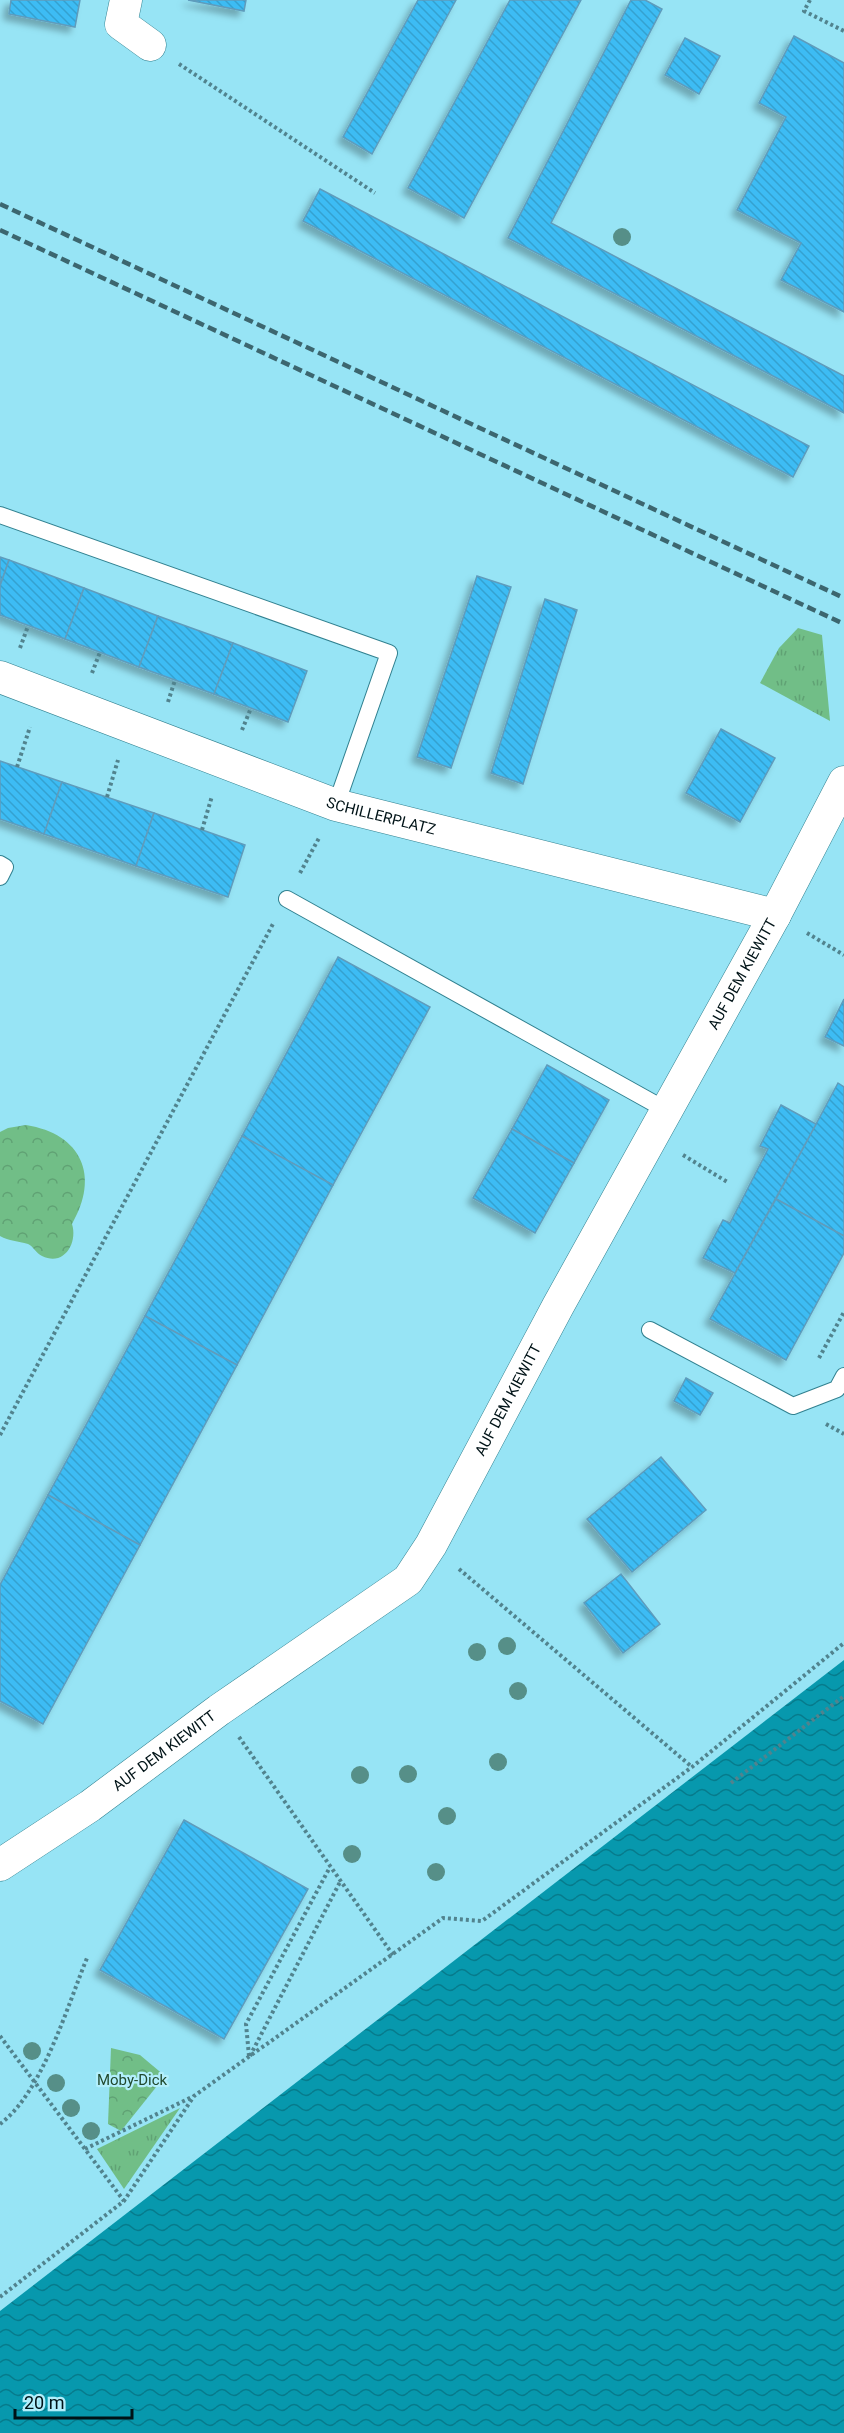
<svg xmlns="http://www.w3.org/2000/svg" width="844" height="2433" viewBox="0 0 844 2433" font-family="Roboto,sans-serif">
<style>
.grass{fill:url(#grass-tufts)}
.forest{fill:url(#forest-crowns)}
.water{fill:url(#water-waves)}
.building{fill:url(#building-back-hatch);stroke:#5f9cbc;stroke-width:1.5;filter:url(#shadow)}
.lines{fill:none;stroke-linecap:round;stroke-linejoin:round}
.service-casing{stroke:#318190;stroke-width:18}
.minor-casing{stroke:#318190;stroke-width:33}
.path{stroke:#51838e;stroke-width:4;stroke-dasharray:3 3;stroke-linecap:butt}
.service{stroke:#fff;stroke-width:16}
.minor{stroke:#fff;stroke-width:32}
.rail{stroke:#3c666f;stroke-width:4.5;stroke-dasharray:9 4.5;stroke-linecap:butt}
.tree{fill:#568f88}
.labels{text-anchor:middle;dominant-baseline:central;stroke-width:4.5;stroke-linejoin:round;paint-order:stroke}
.street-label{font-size:15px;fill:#001317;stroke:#b2effc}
.park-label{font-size:15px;fill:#21492e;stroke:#b2effc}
</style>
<defs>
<pattern id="grass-tufts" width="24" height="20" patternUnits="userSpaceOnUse" patternTransform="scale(1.5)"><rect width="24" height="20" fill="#71be87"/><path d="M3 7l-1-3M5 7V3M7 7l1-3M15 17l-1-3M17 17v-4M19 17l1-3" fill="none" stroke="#60a274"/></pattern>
<pattern id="forest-crowns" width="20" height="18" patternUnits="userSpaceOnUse" patternTransform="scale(1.5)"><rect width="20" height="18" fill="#71be87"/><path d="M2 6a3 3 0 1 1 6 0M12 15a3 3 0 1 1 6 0" fill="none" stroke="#60a274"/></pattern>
<pattern id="water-waves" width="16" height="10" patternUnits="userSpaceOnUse" patternTransform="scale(1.5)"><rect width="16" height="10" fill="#0798ad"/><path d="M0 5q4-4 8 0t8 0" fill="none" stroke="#067b8c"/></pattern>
<pattern id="building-back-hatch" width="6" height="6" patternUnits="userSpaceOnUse" patternTransform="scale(1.5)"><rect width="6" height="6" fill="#3dbcf4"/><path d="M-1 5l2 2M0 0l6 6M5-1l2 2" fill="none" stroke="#34a1d0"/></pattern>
<filter id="shadow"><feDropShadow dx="-5.5" dy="5.5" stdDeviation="3" flood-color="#0004"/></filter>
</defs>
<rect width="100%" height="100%" fill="#97e4f5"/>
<!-- grass -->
<g class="grass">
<path d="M798 628 822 635 830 721 760 683 779 648Z"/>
<path d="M180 2108 124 2189 97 2149Z"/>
</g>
<!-- forest -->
<g class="forest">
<path d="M26 1125C82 1134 100 1176 72 1224 78 1243 64 1267 42 1256 36 1253 33 1246 28 1244 18 1241 9 1241 0 1236V1132L8 1128Z"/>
<path d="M111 2048 140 2055 165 2076 121 2131 108 2124Z"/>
</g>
<!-- water -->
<path class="water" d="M844 1660V2433H0V2311Z"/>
<!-- building -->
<g class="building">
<path d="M11 0H80L75 27 9 14Z"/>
<path d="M188 0H246L244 11Z"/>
<path d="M418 0H456L372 154 343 137Z"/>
<path d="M510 0H581L464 218 408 188Z"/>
<path d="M631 0H645L662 9 551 223 844 376V413L508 238Z"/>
<path d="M794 36 844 63V312L781 280 801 243 737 210 786 117 759 103Z"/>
<path d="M685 38 720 56 699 94 665 75Z"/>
<path d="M320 189 809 446 793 477 303 221Z"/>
<path d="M0 557 9 560 0 586Z"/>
<path d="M9 560 84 588 65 639 0 615V586Z"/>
<path d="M477 576 511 587 451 768 417 757Z"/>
<path d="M84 588 158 616 139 667 65 639Z"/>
<path d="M545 599 577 610 523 784 491 773Z"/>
<path d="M158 616 233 643 214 694 139 667Z"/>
<path d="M233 643 307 671 288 722 214 694Z"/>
<path d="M721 729 775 758 740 822 686 793Z"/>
<path d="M0 761 62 782 44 834 0 819Z"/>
<path d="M62 782 154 813 136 866 44 834Z"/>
<path d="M154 813 245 845 228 897 136 866Z"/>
<path d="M338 957 430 1007 333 1185 242 1136Z"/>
<path d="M844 999V1046L825 1037Z"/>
<path d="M547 1065 609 1100 574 1163 512 1129Z"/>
<path d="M838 1083 844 1087V1236L776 1199Z"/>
<path d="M781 1105 816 1124 735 1273 703 1258 723 1220 730 1223 768 1149 760 1146Z"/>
<path d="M512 1129 574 1163 535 1233 473 1198Z"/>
<path d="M242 1136 333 1185 237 1365 145 1316Z"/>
<path d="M776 1199 844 1236V1253L786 1360 710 1319Z"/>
<path d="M145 1316 237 1365 140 1545 48 1495Z"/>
<path d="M686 1378 713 1393 700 1415 674 1401Z"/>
<path d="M661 1457 706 1510 632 1572 587 1519Z"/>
<path d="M48 1495 140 1545 43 1724 0 1701V1585Z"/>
<path d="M621 1574 660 1624 623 1653 584 1603Z"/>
<path d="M184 1820 308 1889 224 2039 100 1970Z"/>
</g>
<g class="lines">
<!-- service casing -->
<g class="service-casing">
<g id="service">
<path d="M0 515 389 653 336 805"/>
<path d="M0 864 5 867 0 877"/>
<path d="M287 899 666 1110"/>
<path d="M650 1330 793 1406 837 1389 844 1376"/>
</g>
</g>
<!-- minor casing -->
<g class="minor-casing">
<g id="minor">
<path d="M126 0 121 24 150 45"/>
<path id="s1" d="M0 677 336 805 775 915"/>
<path id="s2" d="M0 1865 90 1806 219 1710 408 1580 431 1545 558 1306 775 915 844 782"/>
</g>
</g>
<!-- path -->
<g class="path">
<path d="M810 0 804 11 844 31"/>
<path d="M179 64 375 193"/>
<path d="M20 648 28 626"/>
<path d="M92 673 100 652"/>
<path d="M168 702 175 680"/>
<path d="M242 730 251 708"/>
<path d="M17 767 30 727"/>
<path d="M107 797 118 760"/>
<path d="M202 830 212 796"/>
<path d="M300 873 319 838"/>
<path d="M807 933 844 955"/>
<path d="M683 1155 729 1183"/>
<path d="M819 1358 844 1312"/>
<path d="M826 1424 844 1434"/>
<path d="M0 1435 274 922"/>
<path d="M459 1569 692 1767"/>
<path d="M239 1737 393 1955"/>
<path d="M731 1783 844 1696"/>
<path d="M0 2036 124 2201"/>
<path d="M249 2056 246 2024 330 1867"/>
<path d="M250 2056 340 1882"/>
<path d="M0 2124C42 2093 67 2007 87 1958"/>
<path d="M85 2149 192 2097"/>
<path d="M0 2297 124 2201 194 2096 443 1918 482 1921 692 1767 844 1643"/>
</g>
<!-- service -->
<use href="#service" class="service"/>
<!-- minor -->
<use href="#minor" class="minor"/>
<!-- rail -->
<g class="rail">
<path d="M0 204 844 598"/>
<path d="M0 230 844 624"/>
</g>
</g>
<!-- trees -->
<g class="tree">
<circle cx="622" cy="237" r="9"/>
<circle cx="507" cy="1646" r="9"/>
<circle cx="477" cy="1652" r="9"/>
<circle cx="518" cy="1691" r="9"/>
<circle cx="498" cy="1762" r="9"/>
<circle cx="408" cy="1774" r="9"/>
<circle cx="360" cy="1775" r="9"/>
<circle cx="447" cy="1816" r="9"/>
<circle cx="352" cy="1854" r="9"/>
<circle cx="436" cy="1872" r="9"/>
<circle cx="32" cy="2051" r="9"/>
<circle cx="56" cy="2083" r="9"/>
<circle cx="71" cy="2108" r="9"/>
<circle cx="91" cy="2131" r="9"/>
</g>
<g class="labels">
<!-- street labels -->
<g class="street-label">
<text stroke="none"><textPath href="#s1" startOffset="406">SCHILLERPLATZ</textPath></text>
<text stroke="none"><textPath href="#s2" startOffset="1190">AUF DEM KIEWITT</textPath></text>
<text stroke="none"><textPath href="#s2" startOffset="704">AUF DEM KIEWITT</textPath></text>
<text stroke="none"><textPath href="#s2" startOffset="200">AUF DEM KIEWITT</textPath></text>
</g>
<!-- park labels -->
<g class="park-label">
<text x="132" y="2080">Moby-Dick</text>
</g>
</g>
<!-- scale -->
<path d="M15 2409v9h117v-9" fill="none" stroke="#001317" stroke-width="3"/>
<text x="24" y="2409" font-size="18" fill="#001317" stroke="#b2effc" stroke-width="4.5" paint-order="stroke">20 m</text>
</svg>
